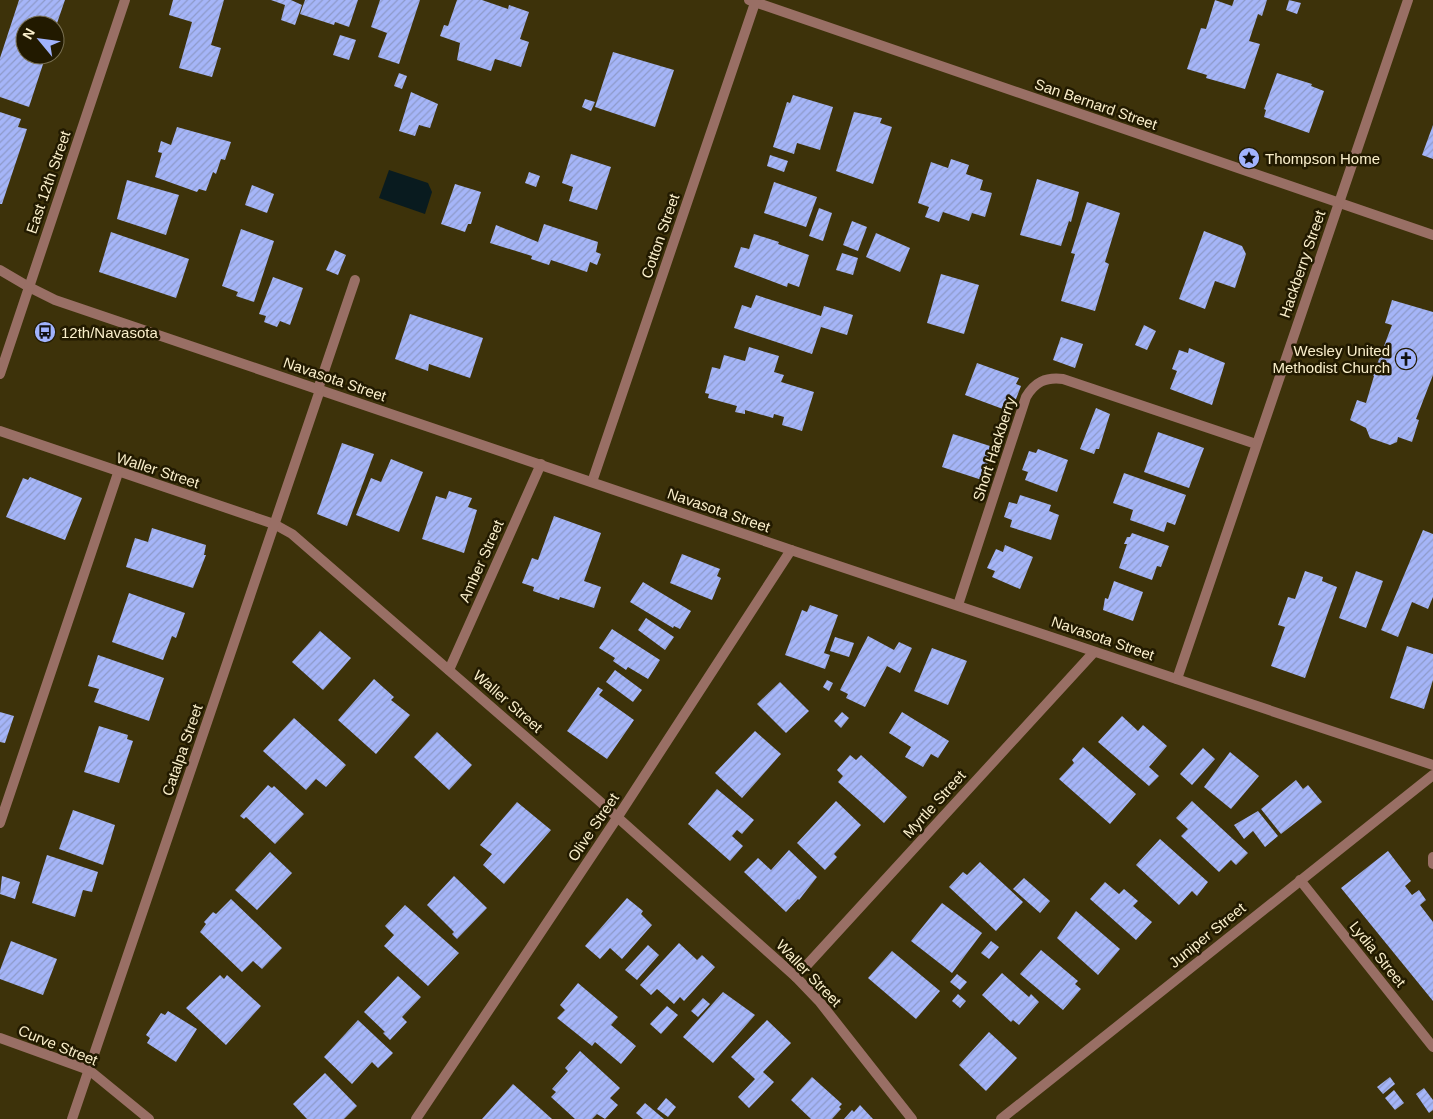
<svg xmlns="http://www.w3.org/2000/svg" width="1433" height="1119" viewBox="0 0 1433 1119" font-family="Arial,sans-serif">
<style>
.water{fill:#091b1f}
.building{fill:url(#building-hatch)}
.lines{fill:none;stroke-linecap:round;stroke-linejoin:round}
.service{stroke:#996f65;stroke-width:10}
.minor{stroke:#996f65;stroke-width:10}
.tertiary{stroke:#996f65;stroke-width:10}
.labels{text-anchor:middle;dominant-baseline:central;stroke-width:5;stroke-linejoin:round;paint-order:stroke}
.street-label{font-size:15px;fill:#faefcb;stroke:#221a00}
.poi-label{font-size:15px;fill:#faefcb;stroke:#221a00;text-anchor:start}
</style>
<defs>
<pattern id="building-hatch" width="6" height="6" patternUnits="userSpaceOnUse" patternTransform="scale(1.25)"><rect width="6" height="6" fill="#a5b5f8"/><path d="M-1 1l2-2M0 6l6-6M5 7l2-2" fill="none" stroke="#8e9ac9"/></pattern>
</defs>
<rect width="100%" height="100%" fill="#3d320a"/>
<!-- water -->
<path class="water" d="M389 170 428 183 432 192 425 214 379 198Z"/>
<!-- building -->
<g class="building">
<path d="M19 0H65L55 29V25H25V55H46L29 107 0 97V58Z"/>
<path d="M173 0H224L211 45 221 48 212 77 179 68 192 22 169 15Z"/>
<path d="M271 0H291L302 5 295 25 281 20 285 5Z"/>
<path d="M305 0H358L349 27 335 22 334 25 300 14Z"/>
<path d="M380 0H420L399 64 378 57 387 33 371 27Z"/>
<path d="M457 0H482L508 9 509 5 529 12 520 39 529 42 521 67 495 59 491 71 457 60 460 43 440 36 444 25 448 26Z"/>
<path d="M1215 0 1232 6 1234 0H1267L1262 16 1258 14 1249 41 1260 44 1245 89 1206 78 1207 75 1187 69 1201 28 1206 29Z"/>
<path d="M1289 0 1301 3 1297 14 1286 10Z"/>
<path d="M340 35 356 40 349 60 333 55Z"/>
<path d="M613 52 674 70 655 127 595 107Z"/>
<path d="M399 73 407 76 402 89 394 86Z"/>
<path d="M1277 73 1312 84 1311 86 1324 91 1309 133 1264 117 1266 110 1264 109Z"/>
<path d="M411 92 438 104 430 128 419 125 415 136 399 131Z"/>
<path d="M793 95 833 107 820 150 797 143 794 154 773 147 787 102 790 103Z"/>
<path d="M585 99 595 102 591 111 582 107Z"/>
<path d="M0 112 21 119 18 127 27 129 2 204H0Z"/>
<path d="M854 112 882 118 880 123 892 127 873 184 836 171Z"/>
<path d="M1433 125V159L1422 155Z"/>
<path d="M177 127 231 142 225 160 221 159 216 174 213 172 206 191 199 189 197 192 155 177 162 153 158 152 161 141 171 145Z"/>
<path d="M571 154 611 167 597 210 569 201 573 187 562 183Z"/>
<path d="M770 155 788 161 784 172 767 166Z"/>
<path d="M951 159 969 165 966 174 983 180 980 190 992 193 985 217 972 213 969 221 943 212 939 222 925 217 929 207 918 203 931 162 948 168Z"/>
<path d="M529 172 540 176 536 187 525 183Z"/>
<path d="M1037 179 1079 192 1071 222 1069 221 1061 246 1020 235Z"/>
<path d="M127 180 179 195 166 235 117 219Z"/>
<path d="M774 182 817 197 806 227 764 213Z"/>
<path d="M455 184 481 192 471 224H468L465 232 441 224Z"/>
<path d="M252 185 274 194 267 213 245 205Z"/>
<path d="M1087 202 1120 213 1105 262 1109 264 1095 311 1061 301 1075 254 1071 253Z"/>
<path d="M819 208 832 213 823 241 809 236Z"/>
<path d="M852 221 867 227 858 251 843 245Z"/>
<path d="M544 224 598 242 596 252 601 254 597 265 590 262 587 272 551 260 549 265 531 259 532 256 490 243 496 225 538 242Z"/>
<path d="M241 229 274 241 254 302 236 296 238 292 222 286Z"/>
<path d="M1204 231 1242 246 1246 254 1235 288 1215 281 1205 309 1179 299Z"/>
<path d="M111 232 189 259 176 298 99 272Z"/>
<path d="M876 233 910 248 900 272 866 257Z"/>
<path d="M754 234 779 242 778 244 809 255 799 287 788 283 787 287 734 267 741 247 749 249Z"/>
<path d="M335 250 346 255 338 275 326 270Z"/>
<path d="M842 253 858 258 853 275 836 270Z"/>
<path d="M941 274 979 285 964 334 927 323Z"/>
<path d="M273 277 303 288 290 325 280 321 277 327 264 322 266 316 259 314Z"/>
<path d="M756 295 821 316 824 306 853 315 847 335 821 327 812 354 734 328 742 305 751 308Z"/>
<path d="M1392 300 1433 312V375L1416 419 1419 420 1412 442 1398 437 1397 442 1390 445 1370 438 1366 428 1350 420 1357 400 1366 403 1374 376 1373 375 1392 325 1385 323Z"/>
<path d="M410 314 483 338 470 378 429 364 428 371 395 359Z"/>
<path d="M1144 325 1156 331 1147 350 1135 345Z"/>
<path d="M1061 337 1083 344 1075 368 1053 360Z"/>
<path d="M749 347 779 356 774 372 784 375 781 382 814 392 802 431 782 425 784 417 774 414 773 418 745 410V414L735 412 737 406 708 398 709 394 705 393 712 367 720 369 724 355 745 361Z"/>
<path d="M1189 348 1225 363 1212 405 1170 389 1177 371 1172 369 1179 350 1188 353Z"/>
<path d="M977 363 1019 378 1016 384 1021 386 1011 412 965 395Z"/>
<path d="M1096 408 1110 414 1099 449H1096L1094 454 1080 449Z"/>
<path d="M1158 432 1204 448 1189 488 1144 472Z"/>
<path d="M953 434 993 447 982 480 942 467Z"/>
<path d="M342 443 374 454 347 526 317 514Z"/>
<path d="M1038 449 1068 460 1057 492 1025 480 1028 472 1022 470 1029 451 1036 453Z"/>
<path d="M391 459 423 472 399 532 356 515 371 478 381 482Z"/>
<path d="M1124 473 1186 495 1175 525 1167 522 1164 532 1130 520 1133 510 1113 503Z"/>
<path d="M30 477 82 498 65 540 6 517 23 478 28 480Z"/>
<path d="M449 491 472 498 468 507 477 510 464 553 422 539 436 496 446 499Z"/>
<path d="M1020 495 1051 505 1049 511 1059 515 1051 540 1010 527 1012 520 1004 517 1009 502 1017 504Z"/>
<path d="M554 516 601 533 584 581 601 587 594 608 560 597 559 600 533 591 534 587 522 583 532 558 538 560Z"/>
<path d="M152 528 206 545 204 555H206L193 588 126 567 135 538 148 542Z"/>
<path d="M1423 530 1433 534V597L1428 609 1412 602 1398 637 1381 630Z"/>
<path d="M1132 533 1169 546 1161 567 1157 566 1152 580 1119 568 1127 544H1124L1127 537H1130Z"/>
<path d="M1005 545 1033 557 1020 589 992 577 995 571 987 568 996 549 1003 552Z"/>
<path d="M682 554 720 569 717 576 721 578 712 600 670 583Z"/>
<path d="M1305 571 1323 577 1322 581 1337 587 1305 678 1271 666 1285 627 1278 625 1288 597 1295 599Z"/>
<path d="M1356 571 1383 581 1366 628 1339 618Z"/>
<path d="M1114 581 1143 592 1133 621 1103 610 1105 598 1108 599Z"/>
<path d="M643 582 691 611 680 629 674 626 673 628 630 602Z"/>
<path d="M129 593 185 613 176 638 172 636 163 660 112 642Z"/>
<path d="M810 605 838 615 824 653 830 655 825 669 785 655 802 610 807 612Z"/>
<path d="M646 618 674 637 665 650 638 630Z"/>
<path d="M612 629 660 660 648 679 628 667 626 670 613 661 615 658 599 648Z"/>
<path d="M320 631 351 658 323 690 292 662Z"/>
<path d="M868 636 894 650 899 642 912 648 900 673 887 666 865 707 846 698 848 694 840 690Z"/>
<path d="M835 637 854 643 849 657 830 651Z"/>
<path d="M1407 646 1433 654V680L1424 709 1390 698Z"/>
<path d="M932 648 967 661 948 705 914 691Z"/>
<path d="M98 655 164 678 149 721 94 702 99 689 88 686Z"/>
<path d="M615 670 642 690 633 702 606 682Z"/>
<path d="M374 679 394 697 391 700 410 715 376 754 338 720Z"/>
<path d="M827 680 833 683 829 691 823 687Z"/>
<path d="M780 682 809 711 786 733 757 704Z"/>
<path d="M598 687 603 690 599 695 634 720 607 759 567 731Z"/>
<path d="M0 712 14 716 5 743 0 742Z"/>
<path d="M842 712 849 718 841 728 834 721Z"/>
<path d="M902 712 949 741 938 758 931 754 923 767 905 757 911 747 889 733Z"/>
<path d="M1122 716 1138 731 1143 725 1167 746 1149 767 1159 776 1149 786 1098 742Z"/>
<path d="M294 718 346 765 326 787 316 779 306 790 263 751Z"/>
<path d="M99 726 128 735 127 739 133 741 119 783 84 772Z"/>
<path d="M755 731 781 754 742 798 715 773Z"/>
<path d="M437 732 472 765 449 790 414 757Z"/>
<path d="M1083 747 1136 794 1110 824 1059 779 1074 763 1072 760Z"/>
<path d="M1203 748 1215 759 1192 785 1180 774Z"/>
<path d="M1230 752 1259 776 1231 809 1204 787Z"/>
<path d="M850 755 856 760 861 755 907 797 884 823 838 782 843 776 837 770Z"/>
<path d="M1296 780 1303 789 1308 785 1322 802 1281 834 1261 809Z"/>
<path d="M268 785 272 788 274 786 304 814 275 844 246 817 244 819 240 816Z"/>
<path d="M717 789 754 820 742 834 737 830 732 836 743 846 730 861 688 824Z"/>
<path d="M836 801 861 825 834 854 837 857 825 870 797 843Z"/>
<path d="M1192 801 1248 853 1236 865 1231 860 1219 872 1181 836 1188 829 1176 818Z"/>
<path d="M517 802 551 830 504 884 483 865 492 854 480 845Z"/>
<path d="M73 810 115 825 103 865 59 849Z"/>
<path d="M1258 811 1278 836 1265 847 1253 831 1244 839 1234 825Z"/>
<path d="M1160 839 1208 882 1197 896 1192 891 1179 905 1136 865Z"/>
<path d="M789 850 817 877 799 900 798 899 786 912 744 872 758 858 771 870Z"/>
<path d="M1388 851 1411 881 1405 886 1412 895 1419 890 1426 900 1420 905 1433 922V1001L1341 888Z"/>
<path d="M270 852 292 873 257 910 235 890Z"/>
<path d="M47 855 98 872 92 892 83 890 75 917 32 903Z"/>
<path d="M980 862 1023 902 996 931 949 887 963 872 967 875Z"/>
<path d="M2 876 20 882 15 899 0 894Z"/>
<path d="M454 876 487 908 457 939 452 934 454 932 427 905Z"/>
<path d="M1024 878 1050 901 1040 913 1013 889Z"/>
<path d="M1105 882 1119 894 1124 889 1138 901 1133 906 1152 922 1136 940 1090 899Z"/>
<path d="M627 898 643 911 641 914 652 925 622 959 610 948 600 959 585 946Z"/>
<path d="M231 899 282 948 262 969 253 961 242 972 200 932 206 924 204 922 213 912 216 914Z"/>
<path d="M942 903 982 933 952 973 911 941Z"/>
<path d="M405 905 459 953 428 986 384 946 394 935 385 926Z"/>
<path d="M1076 911 1120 949 1098 975 1057 938Z"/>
<path d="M11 941 57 959 43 995 0 979V970Z"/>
<path d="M991 941 999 947 989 959 981 953Z"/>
<path d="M679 943 697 960 702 955 715 967 684 1001 680 997 674 1004 657 989 651 995 640 985Z"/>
<path d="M648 945 659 955 637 980 625 970Z"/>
<path d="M1041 950 1078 981 1075 984 1081 989 1063 1010 1020 974Z"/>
<path d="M892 951 940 991 916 1019 868 978Z"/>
<path d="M1002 973 1029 997 1031 994 1039 1002 1019 1025 1013 1020 1011 1022 982 995Z"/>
<path d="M957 974 967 982 960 990 950 982Z"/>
<path d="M220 975 224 979 227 975 261 1006 226 1045 186 1008Z"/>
<path d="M398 976 421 997 402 1017 407 1022 390 1040 383 1033 385 1032 364 1012Z"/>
<path d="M578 983 618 1017 611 1025 636 1046 621 1064 595 1042 592 1046 557 1018 565 1010 560 1005Z"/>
<path d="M723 992 755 1015 713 1063 683 1037Z"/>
<path d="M958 994 966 1001 960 1008 952 1001Z"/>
<path d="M703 998 710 1004 698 1017 691 1011Z"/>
<path d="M667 1006 678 1015 661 1034 650 1024Z"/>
<path d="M168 1011 197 1029 176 1062 147 1043 150 1038 146 1035 161 1013 165 1015Z"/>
<path d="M358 1020 393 1053 378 1068 372 1062 352 1084 324 1057Z"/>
<path d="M767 1020 791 1043 763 1072 774 1082 749 1108 738 1097 755 1079 731 1057Z"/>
<path d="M989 1032 1017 1058 986 1091 959 1065Z"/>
<path d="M580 1051 620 1088 610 1098 618 1105 605 1119 597 1114 592 1119H575L551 1097 556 1092 552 1089 568 1071 565 1068Z"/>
<path d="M325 1073 357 1106 344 1119H307L293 1104Z"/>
<path d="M812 1077 842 1104 839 1107 841 1109 832 1119H811L791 1100Z"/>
<path d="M1390 1077 1395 1084 1383 1094 1377 1087Z"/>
<path d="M513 1084 552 1119H482Z"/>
<path d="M1424 1088 1433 1100V1110L1429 1113 1416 1094Z"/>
<path d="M1394 1090 1404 1103 1395 1110 1385 1098Z"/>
<path d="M666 1098 676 1107 668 1117 657 1109Z"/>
<path d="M645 1103 664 1119H643L636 1113Z"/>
<path d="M860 1105 873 1119H844L852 1110 854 1112Z"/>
</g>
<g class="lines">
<!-- service -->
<g class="service">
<path d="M318 389 355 280"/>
<path d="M0 823 118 473"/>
<path d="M1433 857V864"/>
</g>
<!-- minor -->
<g class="minor">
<path d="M749 0 1433 235"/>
<path d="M0 270 29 287"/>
<path d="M0 431 274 524 292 534 597 799 796 977 819 1001 912 1119"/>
<path d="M592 482 756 0"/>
<path d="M958 605 1026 397C1035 382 1045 377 1063 379L1256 444"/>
<path d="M449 670 541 464"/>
<path d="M1177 679 1408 0"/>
<path d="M1300 880 1433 1047"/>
<path d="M796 977 1094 652"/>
<path d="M0 1038 89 1070 149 1119"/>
<path d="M72 1119 320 390"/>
<path d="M416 1119 617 818 791 550"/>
<path d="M1001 1119 1433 775"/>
</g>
<!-- tertiary -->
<g class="tertiary">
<path d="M29 287 55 300 791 550 1433 765"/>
<path d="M0 374 125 0"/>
</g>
</g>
<!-- icons -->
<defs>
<g id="sight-disc" transform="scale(1.125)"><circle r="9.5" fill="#a1b3fd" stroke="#221a00"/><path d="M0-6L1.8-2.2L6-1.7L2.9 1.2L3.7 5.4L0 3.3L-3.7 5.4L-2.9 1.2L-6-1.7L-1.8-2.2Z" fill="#111"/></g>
<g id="bus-disc" transform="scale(1.125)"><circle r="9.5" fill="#a1b3fd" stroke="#221a00"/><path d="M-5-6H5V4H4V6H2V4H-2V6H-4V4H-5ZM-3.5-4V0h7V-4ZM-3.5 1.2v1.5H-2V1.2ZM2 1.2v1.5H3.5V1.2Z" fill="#111"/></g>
<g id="church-disc" transform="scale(1.125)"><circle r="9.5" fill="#a1b3fd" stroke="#221a00"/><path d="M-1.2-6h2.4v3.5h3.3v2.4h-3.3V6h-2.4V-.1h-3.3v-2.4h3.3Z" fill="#111"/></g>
</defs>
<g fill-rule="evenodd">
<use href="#sight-disc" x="1249" y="158"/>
<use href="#bus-disc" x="45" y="332"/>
<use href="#church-disc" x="1406" y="359"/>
</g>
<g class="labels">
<!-- street labels -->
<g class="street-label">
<text transform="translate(1096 104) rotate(19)">San Bernard Street</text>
<text transform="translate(48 182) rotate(-71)">East 12th Street</text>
<text transform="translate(660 236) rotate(-71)">Cotton Street</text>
<text transform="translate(1302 264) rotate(-71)">Hackberry Street</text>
<text transform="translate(335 379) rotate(19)">Navasota Street</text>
<text transform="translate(994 449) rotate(-72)">Short Hackberry</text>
<text transform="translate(158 470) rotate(18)">Waller Street</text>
<text transform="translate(719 510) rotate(19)">Navasota Street</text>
<text transform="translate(481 561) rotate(-66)">Amber Street</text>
<text transform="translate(1103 638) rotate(19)">Navasota Street</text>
<text transform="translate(508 701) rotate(41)">Waller Street</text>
<text transform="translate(182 750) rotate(-71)">Catalpa Street</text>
<text transform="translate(934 804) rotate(-48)">Myrtle Street</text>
<text transform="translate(593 827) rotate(-56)">Olive Street</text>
<text transform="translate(1207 935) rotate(-39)">Juniper Street</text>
<text transform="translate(1378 954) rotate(51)">Lydia Street</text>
<text transform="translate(809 973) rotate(46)">Waller Street</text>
<text transform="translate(58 1045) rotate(22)">Curve Street</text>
</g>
<!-- poi labels -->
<g class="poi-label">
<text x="1265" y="158">Thompson Home</text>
<text x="61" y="332">12th/Navasota</text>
<text x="1390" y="350" text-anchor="end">Wesley United<tspan x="1390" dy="17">Methodist Church</tspan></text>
</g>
</g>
<!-- north arrow -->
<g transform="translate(40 40) rotate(299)"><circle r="24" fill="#221a00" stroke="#786f51"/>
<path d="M0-4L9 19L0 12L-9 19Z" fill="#a1b3fd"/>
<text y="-8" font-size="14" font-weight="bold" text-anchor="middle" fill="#faefcb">N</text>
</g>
</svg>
